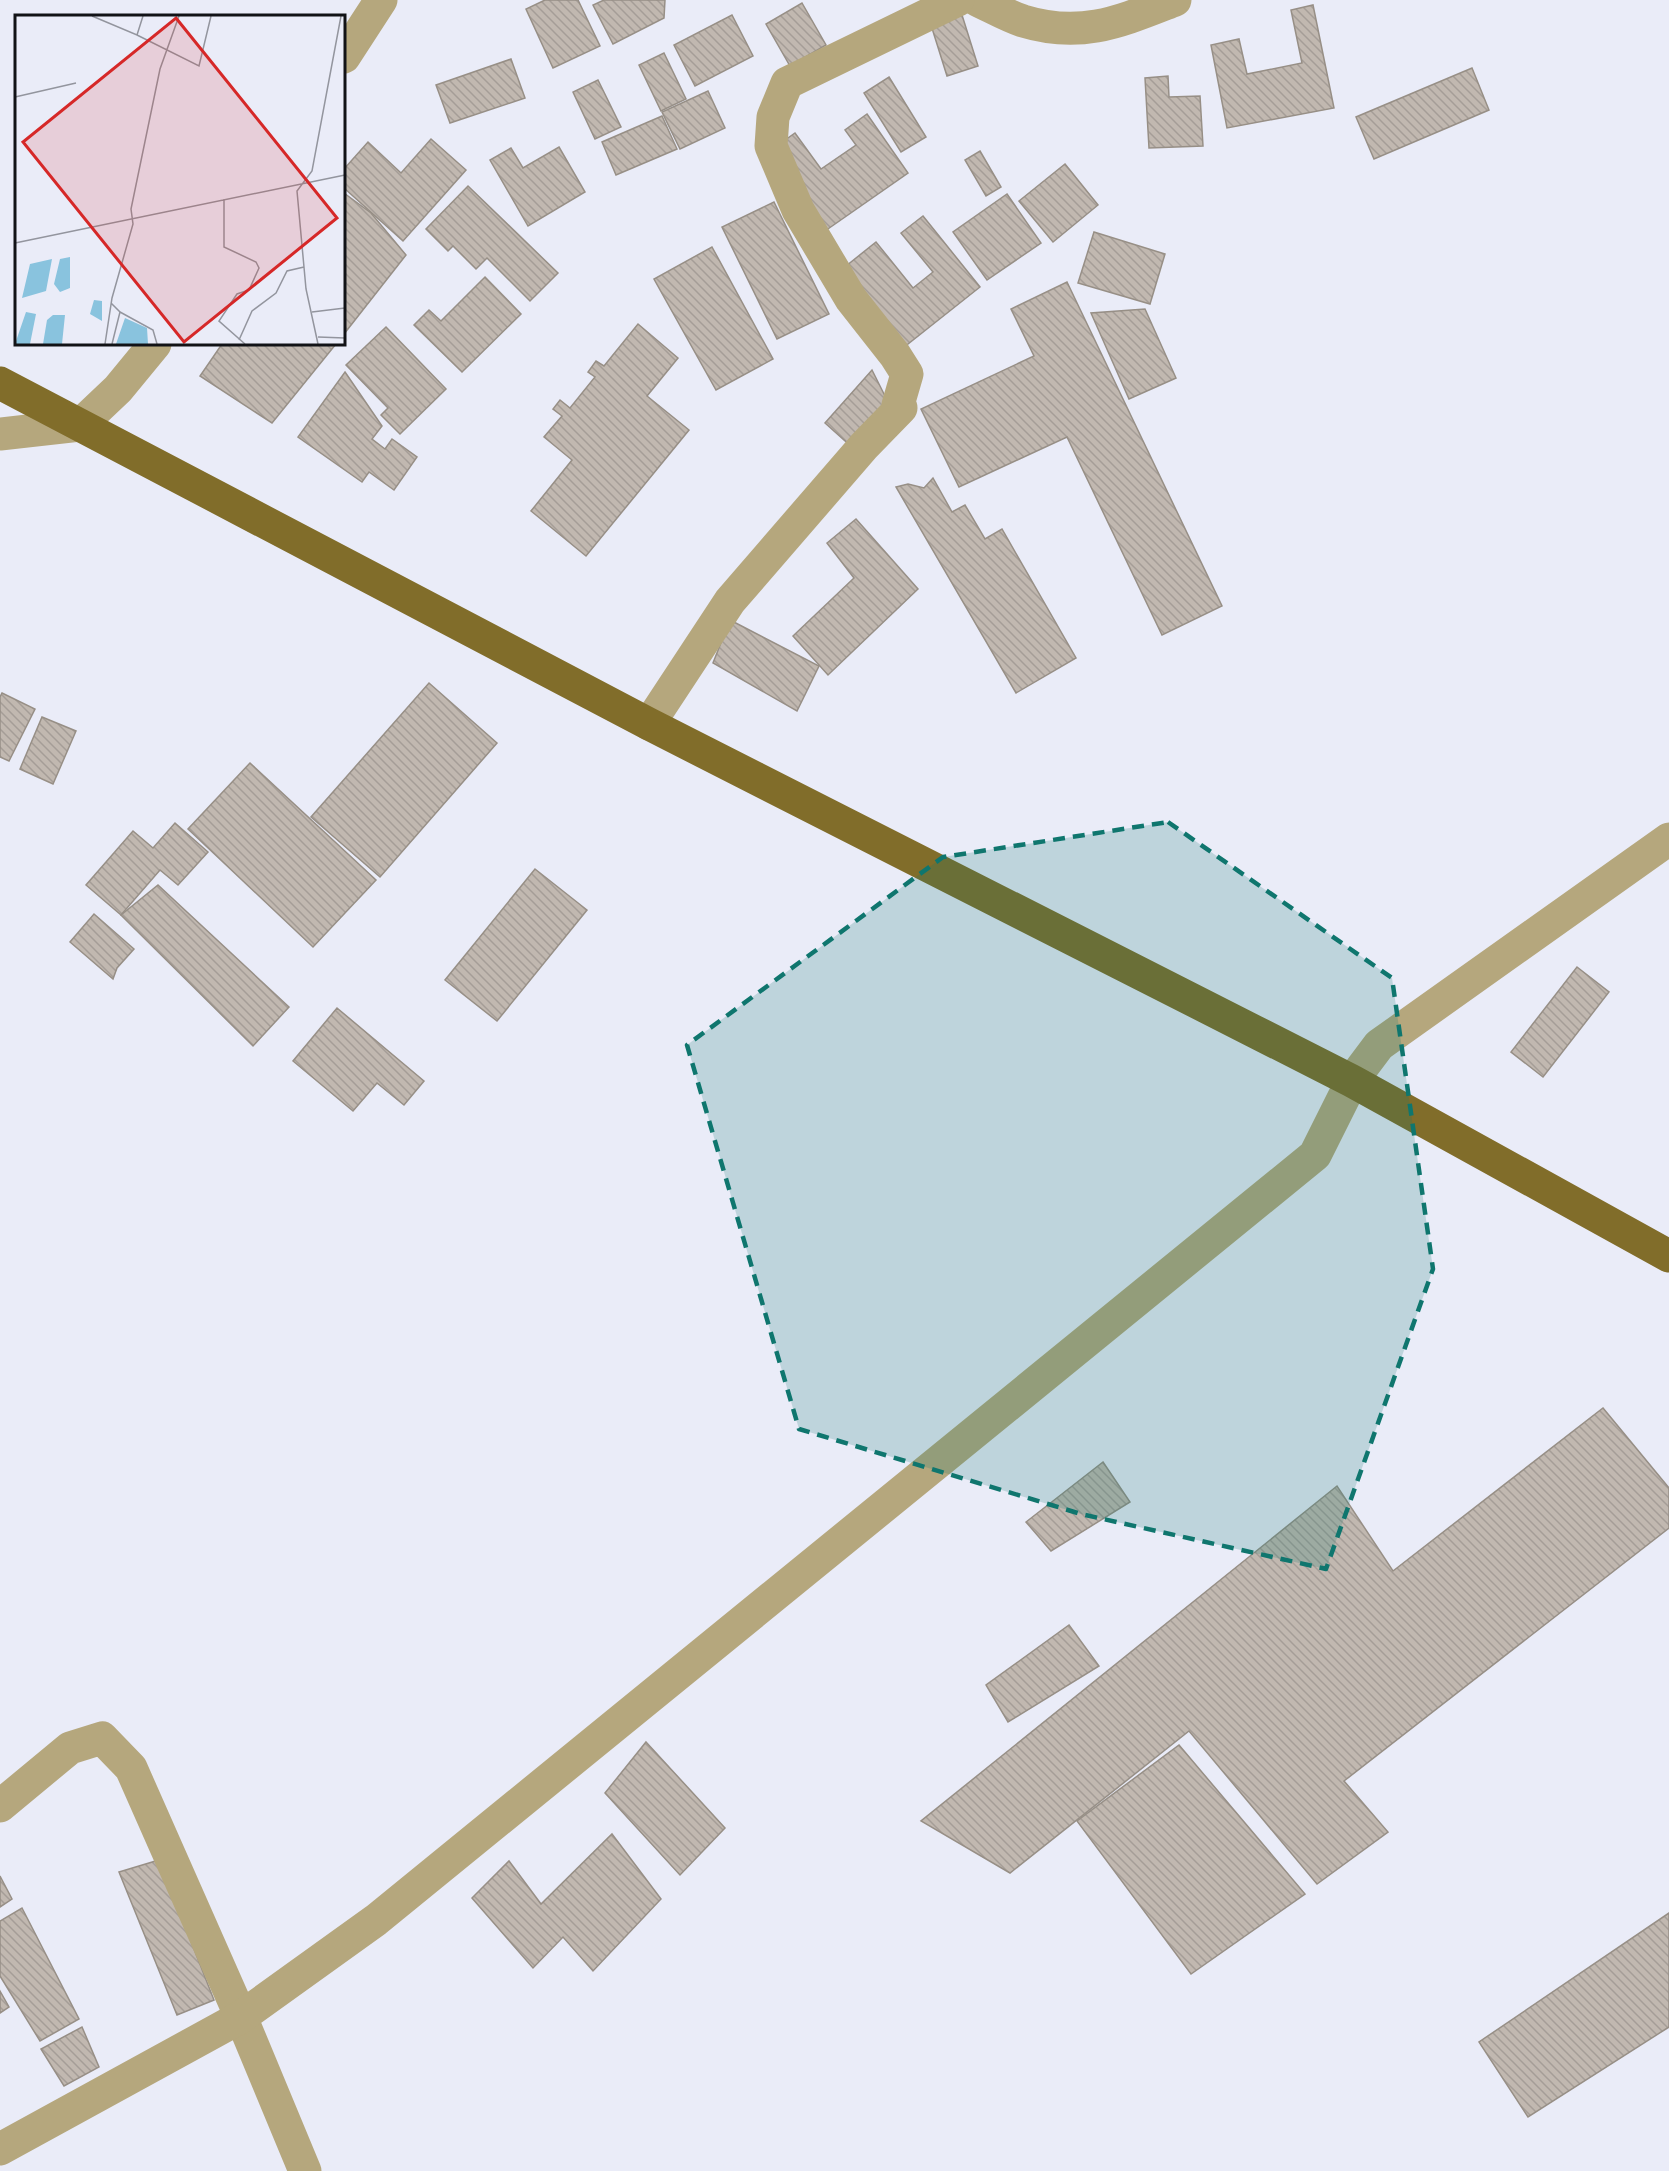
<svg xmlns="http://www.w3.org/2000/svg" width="1669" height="2171" viewBox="0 0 1669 2171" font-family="'PT Sans',sans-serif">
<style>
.building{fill:url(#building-back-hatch);stroke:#978f86;stroke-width:1.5}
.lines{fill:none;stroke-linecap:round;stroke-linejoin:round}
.minor{stroke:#b5a77d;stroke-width:33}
.major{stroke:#816d2a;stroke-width:33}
.marked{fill:#0f766e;fill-opacity:0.2;stroke:#0f766e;stroke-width:4.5;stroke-dasharray:12 8;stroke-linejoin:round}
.inset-road{fill:none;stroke:#93959e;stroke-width:1.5}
.view{fill:#d62828;fill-opacity:0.15;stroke:#d62828;stroke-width:3}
.inset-edge{fill:none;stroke:#111216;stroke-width:3}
</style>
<defs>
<pattern id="building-back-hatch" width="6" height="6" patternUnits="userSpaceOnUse" patternTransform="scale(1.5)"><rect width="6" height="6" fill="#c1b8b0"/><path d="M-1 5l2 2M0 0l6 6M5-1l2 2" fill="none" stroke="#a59d97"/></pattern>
</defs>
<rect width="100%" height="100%" fill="#eaecf8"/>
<!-- building -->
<g class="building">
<path d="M545 0H578L600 46 553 68 526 9Z"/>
<path d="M604 0H665L664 18 613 44 593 5Z"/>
<path d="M802 3 826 45 790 66 766 24Z"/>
<path d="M1313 5 1334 108 1227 128 1211 45 1239 39 1247 74 1302 63 1291 10Z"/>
<path d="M732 15 753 56 695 86 674 45Z"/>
<path d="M962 15 978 66 947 76 931 25Z"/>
<path d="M664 53 686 99 661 111 639 65Z"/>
<path d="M511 59 525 98 450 123 436 85Z"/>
<path d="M1472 68 1489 110 1374 159 1356 117Z"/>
<path d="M1168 76 1169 97 1200 96 1203 146 1149 148 1145 78Z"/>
<path d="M889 77 926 137 901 152 864 93Z"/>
<path d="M598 80 621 127 595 139 573 92Z"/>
<path d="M708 91 725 128 680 149 662 112Z"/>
<path d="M867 114 908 173 825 231 781 143 795 133 821 169 856 145 845 130Z"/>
<path d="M662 116 677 149 616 175 602 142Z"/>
<path d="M431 139 466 170 403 241 344 188V169L368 142 401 173Z"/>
<path d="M559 147 585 192 528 226 490 160 511 148 523 168Z"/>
<path d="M980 151 1001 187 986 196 965 160Z"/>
<path d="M1065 164 1098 205 1053 242 1019 201Z"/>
<path d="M468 186 558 273 530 301 487 258 476 269 453 246 448 251 426 229Z"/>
<path d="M344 193 371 213 406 255 344 334Z"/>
<path d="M1007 194 1041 243 987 280 953 232Z"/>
<path d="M774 202 829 314 777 339 722 227Z"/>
<path d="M923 216 980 287 903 348 841 270 876 242 913 288 933 272 901 233Z"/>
<path d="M1094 232 1165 254 1150 304 1078 283Z"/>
<path d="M712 247 773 359 716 390 654 279Z"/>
<path d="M485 277 521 314 462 372 414 325 429 310 441 321Z"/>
<path d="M1067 282 1222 606 1162 635 1067 437 959 487 921 409 1034 356 1011 309Z"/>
<path d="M1145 309 1176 378 1129 399 1091 313Z"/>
<path d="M638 324 678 358 647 396 689 430 586 556 531 511 572 460 544 437 562 416 553 409 560 400 570 408 595 377 588 372 596 361 604 366Z"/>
<path d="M386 327 446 389 400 434 381 415 388 408 346 365Z"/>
<path d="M222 344H336L272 423 200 376Z"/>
<path d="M872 370 892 410 854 449 825 423Z"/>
<path d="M345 372 382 426 372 439 385 449 392 439 417 457 394 490 369 472 362 482 298 437Z"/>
<path d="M933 478 952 512 965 505 985 539 1002 529 1076 658 1016 693 896 487 908 484 924 488Z"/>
<path d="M856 519 918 589 828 675 793 636 854 578 827 543Z"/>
<path d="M730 620 819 666 797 711 713 663Z"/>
<path d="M429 683 497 743 380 877 311 817Z"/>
<path d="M2 693 35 709 9 761 0 757V697Z"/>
<path d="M42 717 76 731 53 784 20 769Z"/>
<path d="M250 763 376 880 313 947 188 829Z"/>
<path d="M175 823 208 852 178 885 160 870 121 915 86 885 133 831 153 848Z"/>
<path d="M535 869 587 910 497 1021 445 980Z"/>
<path d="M158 885 289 1007 253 1046 121 915Z"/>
<path d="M94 914 134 949 117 968 113 979 70 942Z"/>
<path d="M1577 967 1609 992 1543 1077 1511 1052Z"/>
<path d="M337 1008 424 1081 404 1105 377 1083 353 1111 293 1061Z"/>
<path d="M1603 1408 1669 1488V1528L1344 1781 1388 1832 1317 1884 1189 1731 1010 1873 921 1821 1337 1486 1393 1571Z"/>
<path d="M1103 1462 1130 1502 1051 1551 1026 1522Z"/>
<path d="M1069 1625 1099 1666 1008 1722 986 1685Z"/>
<path d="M646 1742 725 1828 680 1875 605 1793Z"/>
<path d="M1179 1745 1305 1894 1191 1974 1077 1821Z"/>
<path d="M612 1834 661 1899 593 1971 563 1937 533 1968 472 1898 509 1861 541 1904Z"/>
<path d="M159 1860 214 2000 177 2015 119 1872Z"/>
<path d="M0 1876 12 1899 0 1907Z"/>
<path d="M22 1908 79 2019 40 2041 0 1976V1921Z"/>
<path d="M1669 1913V2027L1528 2117 1479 2042Z"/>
<path d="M0 1991 9 2007 0 2013Z"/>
<path d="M82 2027 99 2067 64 2086 41 2049Z"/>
</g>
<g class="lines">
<!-- minor -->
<g class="minor">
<path d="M977 0C992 7 1008 16 1023 21 1082 39 1121 21 1175 0"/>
<path d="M344 57 381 0"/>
<path d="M0 434 80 425 118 389 155 344"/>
<path d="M649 724 730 601 864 446 901 408 898 405 907 374 895 355 851 299 798 210 771 146 773 117 787 83 958 0"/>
<path d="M0 1806 70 1748 102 1738 131 1768 241 2017 305 2171"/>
<path d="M0 2149 241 2017 376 1920 1315 1155 1352 1081 1379 1045 1669 839"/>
</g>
<!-- major -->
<path class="major" d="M0 383 649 724 1352 1081 1669 1256"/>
</g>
<!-- marked area -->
<path class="marked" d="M1168 822 1392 978 1433 1269 1326 1569 1081 1514 799 1429 687 1045 943 857Z"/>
<!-- overview -->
<g transform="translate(15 15)">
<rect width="330" height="330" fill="#eaecf8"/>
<path d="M55 242V273L45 277 39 269 45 244ZM37 244 31 276 7 283 15 249ZM79 285 87 286V306L75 299ZM11 297 21 299 15 329H0ZM38 300H50L47 329H28L32 305ZM110 303 132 313 133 329H101Z" fill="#89c3de"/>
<path class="inset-road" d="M77 1 122 20 128 1M122 20 184 51 196 1M0 82 61 68M209 184V232L241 247 244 253 234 275 222 279 204 306 230 329M0 228 330 160M96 288 105 297 97 329M105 297 138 315 142 329M297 297 330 293M303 322 330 323M224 325 237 296 261 278 272 256 289 252M90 329 97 283 118 209 116 194 145 54 164 1M303 329 291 274 282 176 297 156 326 1"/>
<path class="view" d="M161 3 322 203 169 327 8 127Z"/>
<rect width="330" height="330" class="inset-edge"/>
</g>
</svg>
